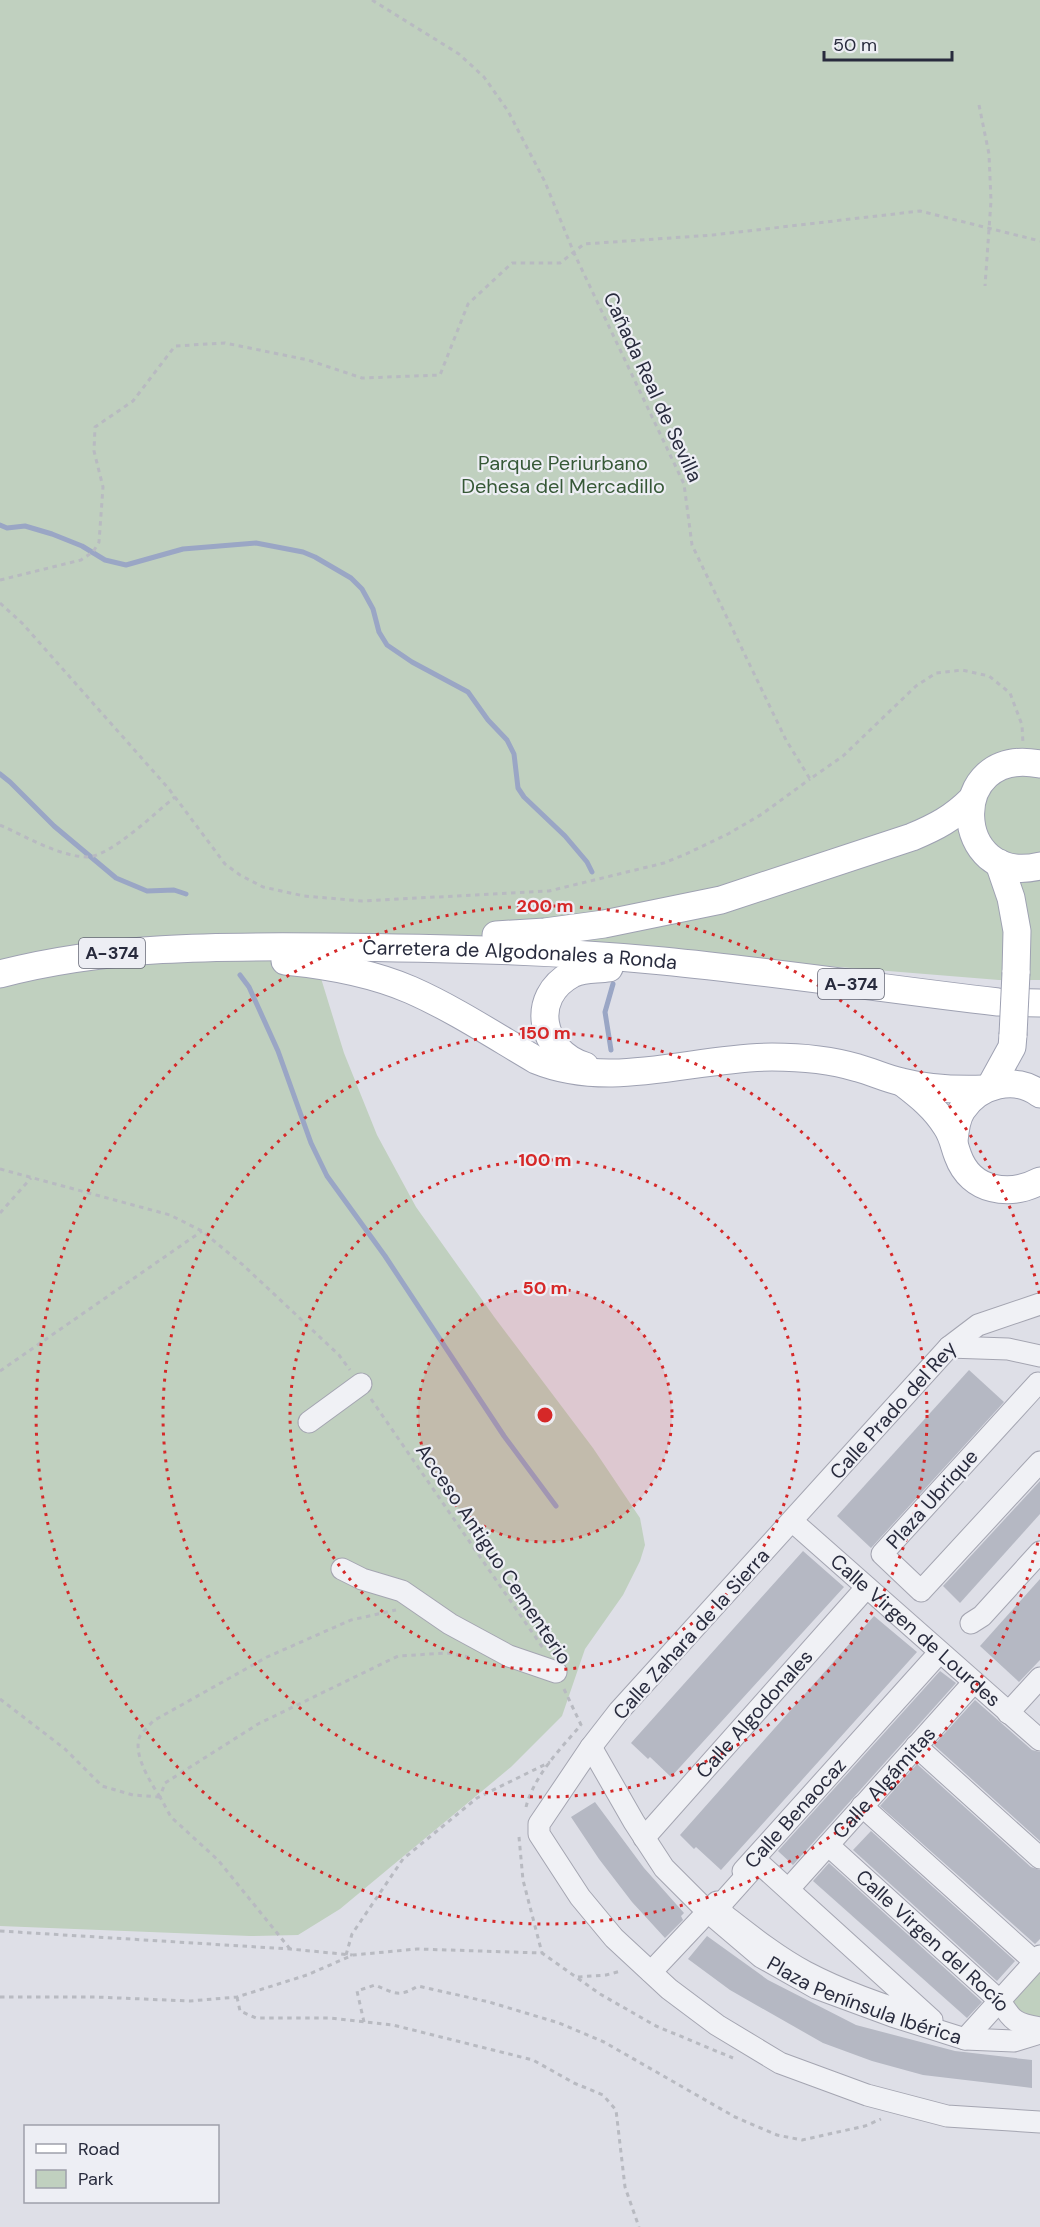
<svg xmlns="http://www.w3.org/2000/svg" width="1040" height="2227" viewBox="0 0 1040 2227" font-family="'DM Sans',sans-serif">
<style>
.green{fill:#c0d0bf}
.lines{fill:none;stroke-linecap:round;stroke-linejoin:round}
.stream{stroke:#9aa6c5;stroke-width:5}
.building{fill:#b5b8c3}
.minor-casing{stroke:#a4a5b1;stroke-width:23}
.major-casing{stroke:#9ea1b2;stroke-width:29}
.path{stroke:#b8bac1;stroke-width:3;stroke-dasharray:4.5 4.5;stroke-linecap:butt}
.minor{stroke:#f0f1f5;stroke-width:21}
.major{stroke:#fff;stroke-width:27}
.major-bridge-casing{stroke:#9ea1b2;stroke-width:29;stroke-linecap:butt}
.major-bridge{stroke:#fff;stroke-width:27}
.ring{fill:none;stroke:#d62828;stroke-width:3;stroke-dasharray:3 6}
.labels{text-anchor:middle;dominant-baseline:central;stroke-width:4.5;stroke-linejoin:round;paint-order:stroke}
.shield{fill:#edeef4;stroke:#636674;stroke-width:1.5}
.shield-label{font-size:18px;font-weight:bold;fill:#282b3d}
.street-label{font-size:20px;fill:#282b3d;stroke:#edeef4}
.park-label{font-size:20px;fill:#365836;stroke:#edeef4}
.centre{fill:#d62828;stroke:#edeef4;stroke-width:3}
.ring-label{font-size:18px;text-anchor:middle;font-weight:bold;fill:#d62828;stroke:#edeef4;stroke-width:4.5;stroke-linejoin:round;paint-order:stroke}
</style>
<rect width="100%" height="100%" fill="#dedfe7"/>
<!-- green -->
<g class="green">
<path d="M0 0H1040V980H999L839 967 308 936 344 1053 377 1135 416 1207 495 1318 593 1448 640 1518 645 1545 640 1561 623 1595 585 1649 562 1716 511 1767 340 1909 298 1935 250 1936 0 1926Z"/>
<path d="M1040 1965V2019L1018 2016 1011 1997Z"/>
</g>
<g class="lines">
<!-- stream -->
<g class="stream">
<path d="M0 525 7 528 25 526 52 534 82 546 105 560 126 565 183 549 256 543 303 552 315 557 351 578 362 589 373 609 379 632 387 645 412 662 468 692 488 720 507 740 514 754 518 788 524 797 565 836 587 862 592 872"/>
<path d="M0 774 10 782 54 826 116 878 147 891 174 890 186 894"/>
<path d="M240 975 249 987 278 1051 311 1143 327 1176 385 1256 504 1436 556 1506"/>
<path d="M611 1050 605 1012 613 984"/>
</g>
</g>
<!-- building -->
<g class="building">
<path d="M969 1370 1004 1402 871 1548 837 1516Z"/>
<path d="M1040 1481V1514L960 1603 943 1586Z"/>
<path d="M803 1551 844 1587 671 1777 650 1757 648 1759 631 1743Z"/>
<path d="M1040 1579V1660L1019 1682 980 1646Z"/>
<path d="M874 1616 917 1652 721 1870 696 1847 694 1849 680 1835Z"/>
<path d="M940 1671 956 1683 793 1865 778 1851Z"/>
<path d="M975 1700 1032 1750 1040 1752V1841L934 1745Z"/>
<path d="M917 1764 1031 1867 1040 1870V1939L1035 1944 880 1806Z"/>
<path d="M595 1802 644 1868 684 1913 681 1916 683 1920 665 1938 632 1902 599 1859 571 1817Z"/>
<path d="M871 1831 1015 1961 997 1981 853 1850Z"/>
<path d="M829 1863 982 2002 967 2018 813 1881Z"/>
<path d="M707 1936 768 1980 856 2025 955 2051 1032 2060V2088L923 2075 872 2061 823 2043 730 1990 688 1959Z"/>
</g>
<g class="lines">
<!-- minor casing -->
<g class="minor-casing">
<g id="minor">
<path d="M1040 1304 978 1325 949 1347 619 1711 591 1747 539 1824V1834L580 1897 614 1938 669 1989 717 2025 780 2063 867 2095 947 2116 1040 2122"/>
<path d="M949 1347 1008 1349 1040 1356"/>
<path d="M1040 1385 1038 1383 882 1554 921 1591 1040 1462"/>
<path d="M309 1422 361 1384"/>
<path id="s1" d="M792 1521 1040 1740"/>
<path d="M342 1569 362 1579 402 1591 450 1624 509 1656 556 1672"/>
<path d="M971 1623 982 1616 1040 1552"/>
<path d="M1008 1713 1040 1678"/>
<path d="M916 1746 1040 1858"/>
<path id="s2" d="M591 1747 634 1822 664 1868 708 1912 761 1957 816 1988 892 2016 965 2039 1014 2041 1040 2033"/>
<path d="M862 1806 1035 1962"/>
<path id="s3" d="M644 1838 866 1588"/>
<path id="s4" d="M828 1845 1000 2001C1012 2021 1016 2024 1040 2028"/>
<path d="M760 1864 932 2020C890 2008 846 1993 806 1972 776 1956 749 1934 722 1913V1903L756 1865Z"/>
<path id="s5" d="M743 1871 939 1653"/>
<path id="s6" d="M794 1883 974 1682"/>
<path d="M651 1972 717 1902"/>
<path d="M965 2039 1040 1956"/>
</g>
</g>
<!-- major casing -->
<g class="major-casing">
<g id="major">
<path d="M1040 764C944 745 951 888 1040 866"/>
<path d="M999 863 1011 898 1017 931 1016 973"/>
<path d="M496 935 545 932 604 924 721 900 912 837C936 827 953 818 971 800"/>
<path d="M285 961C326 965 372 973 411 990 454 1009 495 1036 536 1060 612 1091 694 1057 772 1057 801 1057 831 1060 858 1068 873 1072 887 1079 902 1082 929 1089 956 1090 984 1089"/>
<path id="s7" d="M0 974C107 946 216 946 325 947 438 948 550 950 663 961 775 972 886 989 998 1002L1040 1003"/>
<path d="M585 1066C540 1052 529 997 572 974 584 968 596 970 609 968"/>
<path d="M903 1083C920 1096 935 1108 946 1126 953 1136 954 1146 958 1156 971 1192 1010 1197 1040 1181"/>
<path d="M990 1087 1012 1047 1013 1035"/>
<path d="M954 1141C955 1130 956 1119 962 1110 979 1084 1015 1075 1040 1094"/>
</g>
</g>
<!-- path -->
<g class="path">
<path d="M372 0 459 54 484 77 508 111 545 182 574 253 684 484 692 545 786 740 810 779 843 756 916 686 936 673 962 670 989 676 1010 693 1022 725 1023 744"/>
<path d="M979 105 989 154 991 201 985 286"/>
<path d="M0 580 81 560 93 552 99 542 103 487 94 451 95 427 133 401 175 346 225 343 308 360 362 378 440 375 468 304 512 263H560L584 244 713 235 920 211 1040 241"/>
<path d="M0 603 22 623 169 789 225 864 240 875 263 887 304 896 362 901 549 891 664 863 686 854 728 834 762 814 810 779"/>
<path d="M0 825C27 837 58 856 87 857 110 857 156 812 175 797"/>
<path d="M0 1169 170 1215 202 1231 243 1265 339 1355 350 1370"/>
<path d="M0 1213 31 1178"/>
<path d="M0 1371 202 1231"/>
<path d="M371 1399 543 1648"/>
<path d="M564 1689 583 1729"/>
<path d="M0 1699 65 1749 102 1786 133 1795 160 1797"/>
<path d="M160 1797C151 1783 132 1754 140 1736 143 1731 149 1726 153 1721L267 1657 351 1620 396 1610"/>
<path d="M526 1807C534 1776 560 1749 581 1725"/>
<path d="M519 1837 523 1880 542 1953"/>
<path d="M0 1931 290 1949 352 1955"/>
<path d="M290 1949 218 1860 171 1817 160 1797 165 1783 258 1724 398 1656 447 1653 469 1657"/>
<path d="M346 1955 352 1934 403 1859 477 1798 550 1762"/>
<path d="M578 1977 606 1975 621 1971"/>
<path d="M0 1997H95L190 2001 237 1997 307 1975 353 1955 417 1949 542 1953 600 1994 656 2026 733 2058"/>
<path d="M237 1997 240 2011 256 2018H331L393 2025 533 2060 574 2083 603 2095 616 2110 625 2187 639 2227"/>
<path d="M364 2022 357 1991 375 1985C395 1993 398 1998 418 1986L489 2002 559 2023 604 2042 735 2117 777 2135 802 2140 865 2126 881 2119"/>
</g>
<!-- minor -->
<use href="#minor" class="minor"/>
<!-- major -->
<use href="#major" class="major"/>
<!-- major-bridge casing -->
<g class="major-bridge-casing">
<path id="major-bridge" d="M1013 1035 1016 973"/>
</g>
<!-- major-bridge -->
<use href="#major-bridge" class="major-bridge"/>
</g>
<!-- distance rings -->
<circle cx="545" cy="1415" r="127" fill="#d62828" fill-opacity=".12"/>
<g class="ring">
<circle cx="545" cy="1415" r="127"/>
<circle cx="545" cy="1415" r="255"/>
<circle cx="545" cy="1415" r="382"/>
<path d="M1040 1534A509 509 0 1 1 1040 1296"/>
</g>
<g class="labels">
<!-- shield labels -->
<g class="shield">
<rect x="79" y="938" width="66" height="30" rx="4.5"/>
<rect x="818" y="969" width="66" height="30" rx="4.5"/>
</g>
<g class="shield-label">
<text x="112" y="953">A-374</text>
<text x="851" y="984">A-374</text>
</g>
<!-- street labels -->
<g class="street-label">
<text transform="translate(653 387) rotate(65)">Cañada Real de Sevilla</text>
<text stroke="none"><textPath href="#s7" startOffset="522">Carretera de Algodonales a Ronda</textPath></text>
<text transform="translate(893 1410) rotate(-48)">Calle Prado del Rey</text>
<text transform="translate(932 1499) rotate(-48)">Plaza Ubrique</text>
<text transform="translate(494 1554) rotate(56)">Acceso Antiguo Cementerio</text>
<text stroke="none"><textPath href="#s1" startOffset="165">Calle Virgen de Lourdes</textPath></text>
<text transform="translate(691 1634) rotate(-48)">Calle Zahara de la Sierra</text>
<text stroke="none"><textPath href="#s3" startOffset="166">Calle Algodonales</textPath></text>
<text stroke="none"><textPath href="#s6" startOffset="135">Calle Algámitas</textPath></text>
<text stroke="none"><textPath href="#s5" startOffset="78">Calle Benaocaz</textPath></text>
<text stroke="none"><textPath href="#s4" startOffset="142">Calle Virgen del Rocío</textPath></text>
<text stroke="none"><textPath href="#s2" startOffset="386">Plaza Península Ibérica</textPath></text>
</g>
<!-- park labels -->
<g class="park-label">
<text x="563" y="463">Parque Periurbano<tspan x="563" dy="23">Dehesa del Mercadillo</tspan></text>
</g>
</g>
<circle cx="545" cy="1415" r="9" class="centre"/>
<g class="ring-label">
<text x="545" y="912">200 m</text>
<text x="545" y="1039">150 m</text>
<text x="545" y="1166">100 m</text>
<text x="545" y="1294">50 m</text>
</g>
<!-- legend -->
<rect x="24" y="2125" width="195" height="78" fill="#edeef4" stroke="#9ea0ab" stroke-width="1.5"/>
<rect x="36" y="2144" width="30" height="9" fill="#ffffff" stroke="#9ea0ab" stroke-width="1.5"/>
<text x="78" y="2155" font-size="18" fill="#282b3d">Road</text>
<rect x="36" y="2170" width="30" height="18" fill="#c0d0bf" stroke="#9ea0ab" stroke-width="1.5"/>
<text x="78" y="2185" font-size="18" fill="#282b3d">Park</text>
<!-- scale -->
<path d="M824 51v9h128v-9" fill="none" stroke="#282b3d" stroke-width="3"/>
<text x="833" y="51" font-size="18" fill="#282b3d" stroke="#edeef4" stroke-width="4.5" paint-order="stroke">50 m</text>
</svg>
